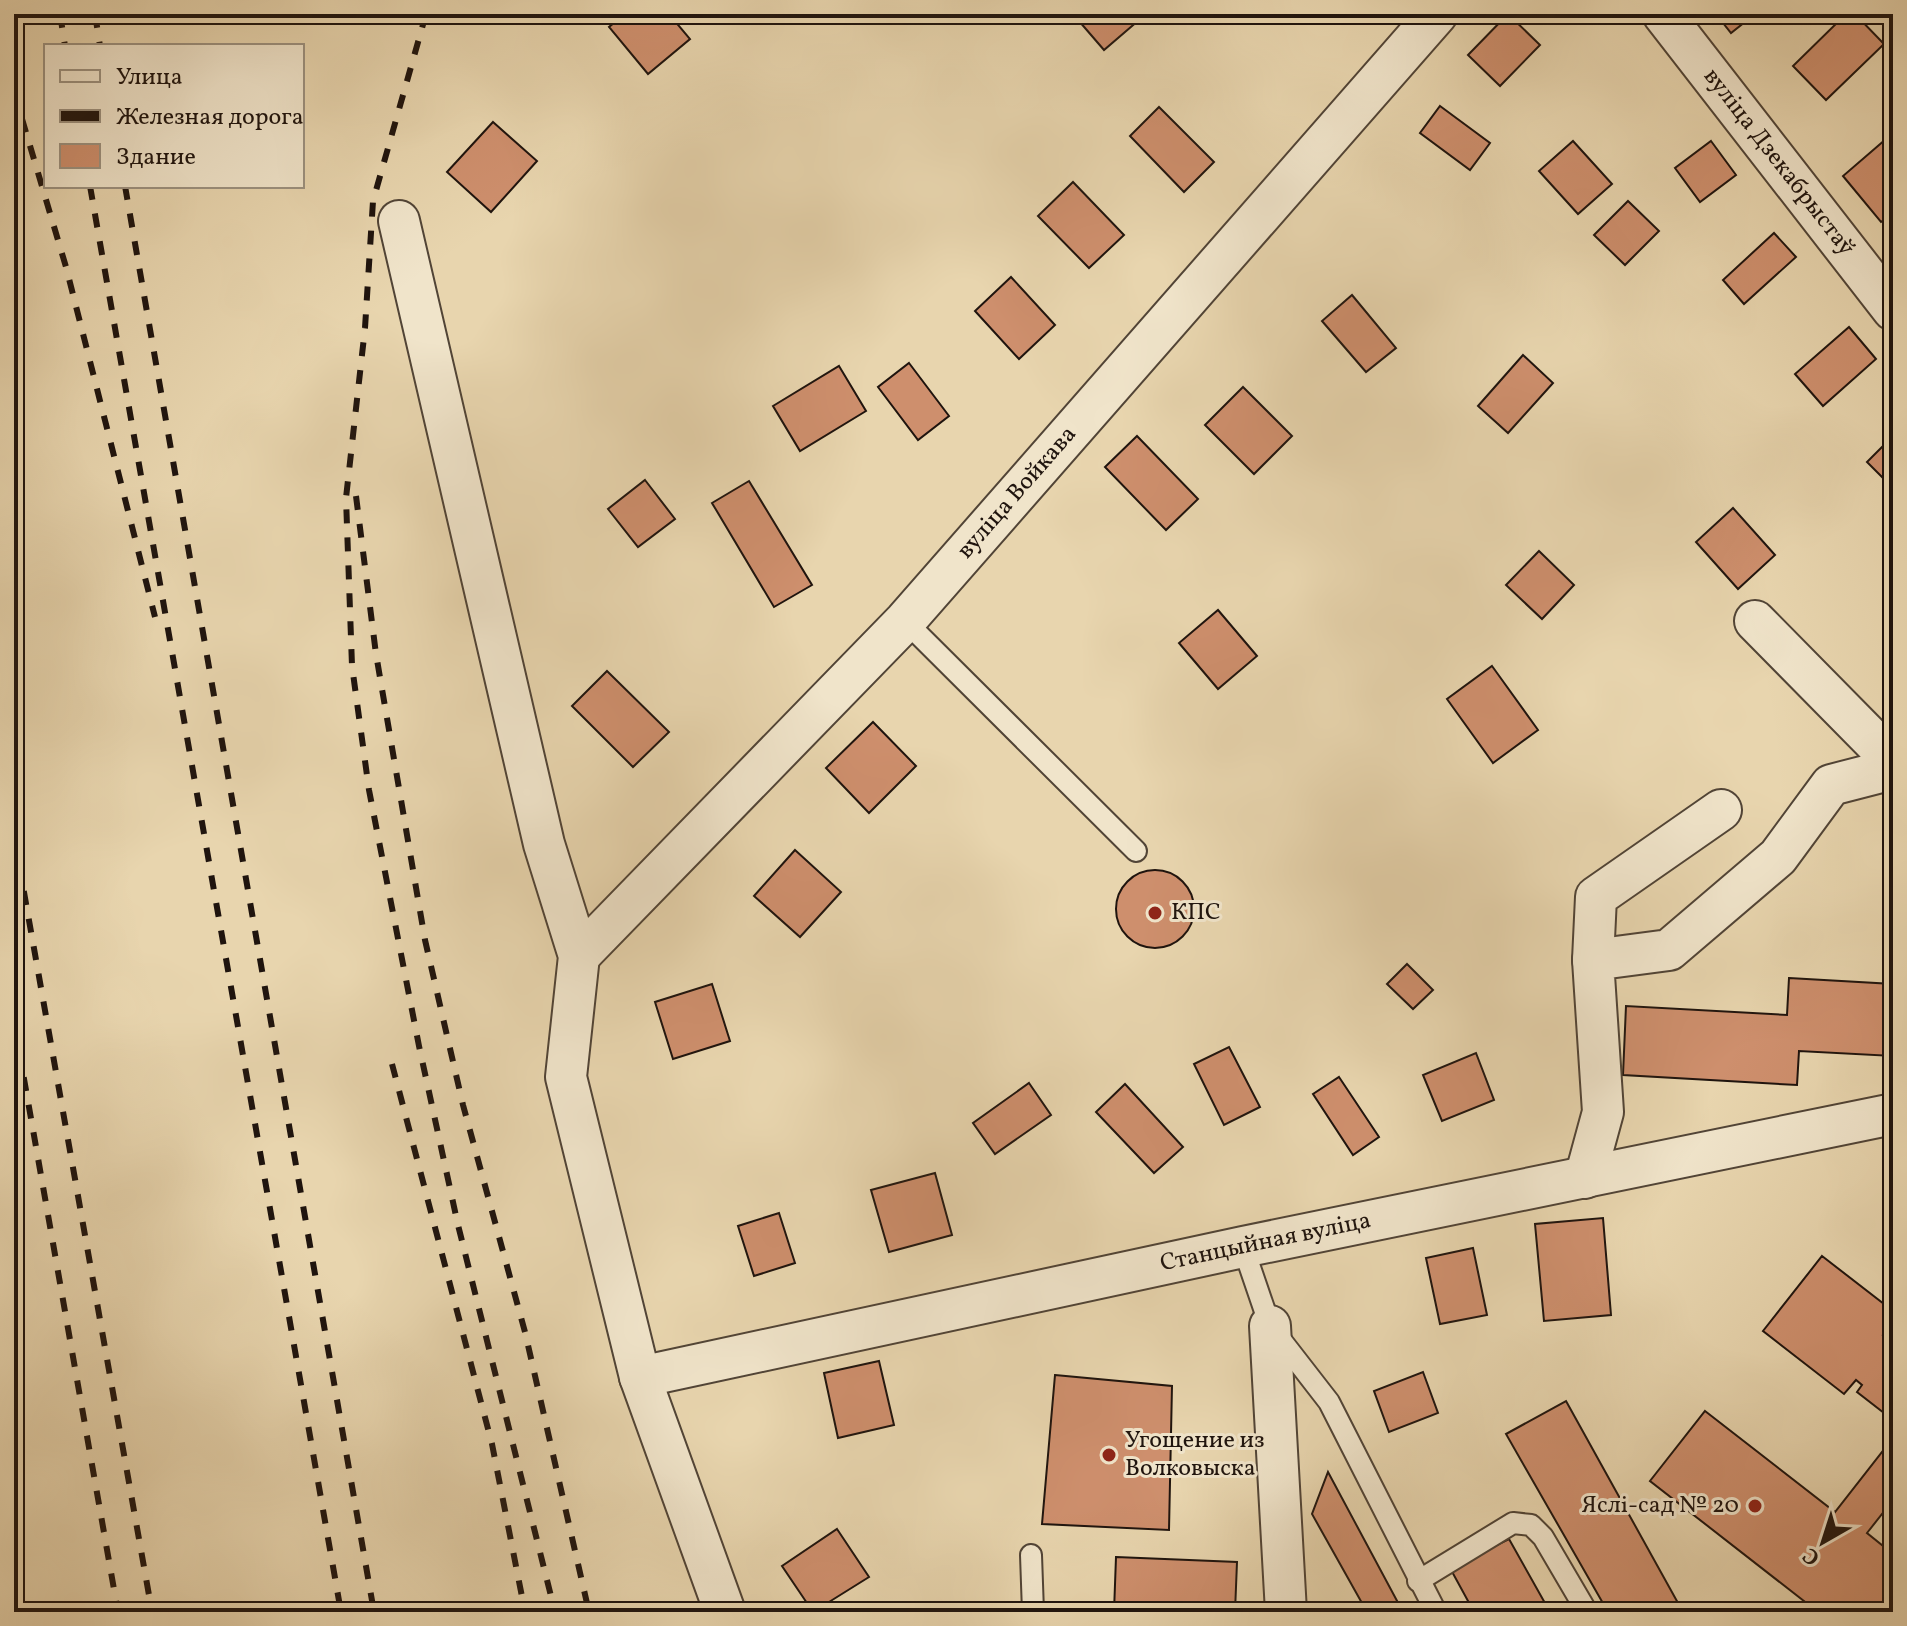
<svg xmlns="http://www.w3.org/2000/svg" width="1907" height="1626" viewBox="0 0 1907 1626" font-family="Vollkorn,serif">
<style>
.building{fill:#ce8f6d;stroke:#1f140e;stroke-width:2}
.lines{fill:none;stroke-linecap:round;stroke-linejoin:round}
.service-casing{stroke:#514436;stroke-width:24}
.minor-casing{stroke:#514436;stroke-width:44}
.service{stroke:#f0e4ca;stroke-width:20}
.minor{stroke:#f0e4ca;stroke-width:40}
.rail{stroke:#1f140e;stroke-width:6;stroke-dasharray:14 14;stroke-linecap:butt}
.poi-dot{fill:#8f2418;stroke:#f0e4ca;stroke-width:3}
.labels{text-anchor:middle;dominant-baseline:central;stroke-width:6;stroke-linejoin:round;paint-order:stroke}
.street-label{font-size:24px;fill:#1f140e;stroke:#f0e4ca}
.poi-label{font-size:24px;fill:#1f140e;stroke:#f0e4ca;text-anchor:start}
</style>
<rect width="100%" height="100%" fill="#e8d5ae"/>
<filter id="stains"><feTurbulence type="fractalNoise" baseFrequency=".0025" numOctaves="4"/><feColorMatrix values="0 0 0 0 .2 0 0 0 0 .09 0 0 0 0 .02 0 0 0 .5 -.17"/></filter>
<radialGradient id="worn" r=".72"><stop offset=".6" stop-color="#630" stop-opacity="0"/><stop offset="1" stop-color="#630" stop-opacity=".3"/></radialGradient>
<!-- building -->
<g class="building">
<path d="M625 14H669L690 39 648 74 609 27Z"/>
<path d="M1087 14H1146L1104 50 1079 21Z"/>
<path d="M1508 14 1540 45 1500 86 1468 55Z"/>
<path d="M1716 14H1755L1731 33Z"/>
<path d="M1846 14H1855L1884 44 1826 100 1793 66Z"/>
<path d="M1440 106 1490 143 1470 170 1420 133Z"/>
<path d="M1159 107 1214 162 1184 192 1130 136Z"/>
<path d="M493 122 537 161 491 212 447 172Z"/>
<path d="M1893 133V213L1881 222 1843 176Z"/>
<path d="M1573 141 1612 184 1578 214 1539 171Z"/>
<path d="M1711 141 1736 175 1700 202 1675 168Z"/>
<path d="M1073 182 1124 235 1089 268 1038 216Z"/>
<path d="M1628 201 1659 231 1625 265 1594 235Z"/>
<path d="M1774 233 1796 257 1744 304 1723 280Z"/>
<path d="M1011 277 1055 325 1019 359 975 311Z"/>
<path d="M1352 295 1396 348 1366 372 1322 321Z"/>
<path d="M1849 327 1876 359 1823 406 1795 374Z"/>
<path d="M1523 355 1553 383 1508 433 1478 406Z"/>
<path d="M909 363 949 416 918 440 878 387Z"/>
<path d="M839 366 866 411 800 451 773 406Z"/>
<path d="M1243 387 1292 436 1254 474 1205 425Z"/>
<path d="M1137 436 1198 499 1166 530 1105 467Z"/>
<path d="M1893 436V488L1867 462Z"/>
<path d="M645 480 675 519 638 547 608 509Z"/>
<path d="M749 481 812 585 774 607 712 503Z"/>
<path d="M1733 508 1775 555 1738 589 1696 542Z"/>
<path d="M1539 551 1574 585 1542 619 1506 585Z"/>
<path d="M1218 610 1257 656 1218 689 1179 643Z"/>
<path d="M1492 666 1538 730 1493 763 1447 699Z"/>
<path d="M607 671 669 732 633 767 572 706Z"/>
<path d="M873 722 916 766 869 813 826 768Z"/>
<path d="M795 850 841 892 800 937 754 896Z"/>
<circle cx="1155" cy="909" r="39"/>
<path d="M1407 964 1433 990 1413 1009 1387 984Z"/>
<path d="M1789 978 1893 984V1056L1799 1051 1797 1085 1623 1075 1626 1006 1787 1015Z"/>
<path d="M712 984 730 1041 673 1059 655 1002Z"/>
<path d="M1229 1047 1260 1107 1224 1125 1194 1064Z"/>
<path d="M1476 1053 1494 1100 1442 1121 1423 1075Z"/>
<path d="M1339 1077 1379 1137 1353 1155 1313 1094Z"/>
<path d="M1029 1083 1051 1115 995 1154 973 1123Z"/>
<path d="M1125 1084 1183 1147 1154 1173 1096 1112Z"/>
<path d="M935 1173 952 1235 889 1252 871 1190Z"/>
<path d="M779 1213 795 1263 754 1276 738 1226Z"/>
<path d="M1603 1218 1611 1315 1544 1321 1535 1224Z"/>
<path d="M1473 1248 1487 1315 1440 1324 1426 1258Z"/>
<path d="M1822 1256 1893 1311V1322L1883 1335 1893 1342V1420L1857 1392 1862 1385 1856 1380 1844 1394 1763 1331Z"/>
<path d="M879 1361 894 1425 838 1438 824 1373Z"/>
<path d="M1423 1372 1438 1413 1389 1432 1374 1391Z"/>
<path d="M1055 1375 1172 1386 1169 1530 1042 1524Z"/>
<path d="M1566 1401 1683 1612H1608L1506 1434Z"/>
<path d="M1705 1411 1835 1512 1893 1438V1500L1867 1533 1893 1554V1612H1818L1650 1481Z"/>
<path d="M1328 1472 1403 1612H1367L1312 1514Z"/>
<path d="M837 1529 869 1577 813 1612 782 1566Z"/>
<path d="M1509 1539 1550 1612H1474L1450 1568Z"/>
<path d="M1116 1557 1237 1562 1235 1612H1114Z"/>
</g>
<g class="lines">
<!-- service casing -->
<g class="service-casing">
<g id="service">
<path d="M905 621 1136 851"/>
<path d="M1243 1247 1270 1326 1329 1402 1436 1612"/>
<path d="M1031 1555 1033 1612"/>
<path d="M1418 1581 1513 1523 1531 1525 1543 1537 1587 1612"/>
</g>
</g>
<!-- minor casing -->
<g class="minor-casing">
<g id="minor">
<path id="s1" d="M1663 14 1893 310"/>
<path d="M399 221 544 844 579 956 566 1077 640 1377 725 1612"/>
<path d="M1755 621 1893 761"/>
<path id="s2" d="M579 956 905 621 1437 14"/>
<path d="M1593 960 1596 897 1721 810"/>
<path d="M1585 1178 1603 1112 1593 960 1669 950 1778 857 1831 785 1893 769"/>
<path d="M1270 1326 1286 1612"/>
<path id="s3" d="M640 1377 1243 1247 1893 1114"/>
</g>
</g>
<!-- service -->
<use href="#service" class="service"/>
<!-- minor -->
<use href="#minor" class="minor"/>
<!-- rail -->
<g class="rail">
<path d="M60 14 65 46"/>
<path d="M95 14 100 46"/>
<path d="M426 14 373 201 365 328 346 498 352 666 369 790 419 1046 458 1225 555 1612"/>
<path d="M14 92 66 267 155 617"/>
<path d="M90 186 341 1612"/>
<path d="M125 186 374 1612"/>
<path d="M356 496 376 654 425 940 463 1105 525 1332 589 1612"/>
<path d="M14 836 152 1612"/>
<path d="M14 1022 118 1612"/>
<path d="M392 1064 492 1444 525 1612"/>
</g>
</g>
<!-- markers -->
<g class="poi-dot">
<circle cx="1155" cy="913" r="8"/>
<circle cx="1109" cy="1455" r="8"/>
<circle cx="1755" cy="1506" r="8"/>
</g>
<g class="labels">
<!-- street labels -->
<g class="street-label">
<text stroke="none"><textPath href="#s1" startOffset="188">вуліца Дзекабрыстаў</textPath></text>
<text stroke="none"><textPath href="#s2" startOffset="638">вуліца Войкава</textPath></text>
<text stroke="none"><textPath href="#s3" startOffset="640">Станцыйная вуліца</textPath></text>
</g>
<!-- poi labels -->
<g class="poi-label">
<text x="1171" y="913">КПС</text>
<text x="1125" y="1441">Угощение из<tspan x="1125" dy="28">Волковыска</tspan></text>
<text x="1739" y="1506" text-anchor="end">Яслі-сад № 20</text>
</g>
</g>
<!-- margin -->
<rect width="1907" height="1626" fill="none" stroke="#e8d5ae" stroke-width="48"/>
<rect x="16" y="16" width="1875" height="1594" fill="none" stroke="#1f140e" stroke-width="4"/>
<rect x="24" y="24" width="1859" height="1578" fill="none" stroke="#1f140e" stroke-width="2"/>
<!-- legend -->
<rect x="44" y="44" width="260" height="144" fill="#f0e4ca" stroke="#9c917f" stroke-width="2"/>
<rect x="60" y="70" width="40" height="12" fill="#f0e4ca" stroke="#9c917f" stroke-width="2"/>
<text x="116" y="84" font-size="24" fill="#1f140e">Улица</text>
<rect x="60" y="110" width="40" height="12" fill="#1f140e" stroke="#9c917f" stroke-width="2"/>
<text x="116" y="124" font-size="24" fill="#1f140e">Железная дорога</text>
<rect x="60" y="144" width="40" height="24" fill="#ce8f6d" stroke="#9c917f" stroke-width="2"/>
<text x="116" y="164" font-size="24" fill="#1f140e">Здание</text>
<!-- north arrow -->
<g transform="translate(1823 1542) rotate(219)" stroke="#f0e4ca" stroke-width="6" paint-order="stroke">
<path d="M0-6L14 30L0 20L-14 30Z" fill="#1f140e"/>
<text y="-12" font-size="22" font-weight="bold" text-anchor="middle" fill="#1f140e">С</text>
</g>
<rect width="100%" height="100%" filter="url(#stains)"/>
<rect width="100%" height="100%" fill="url(#worn)"/>
</svg>
